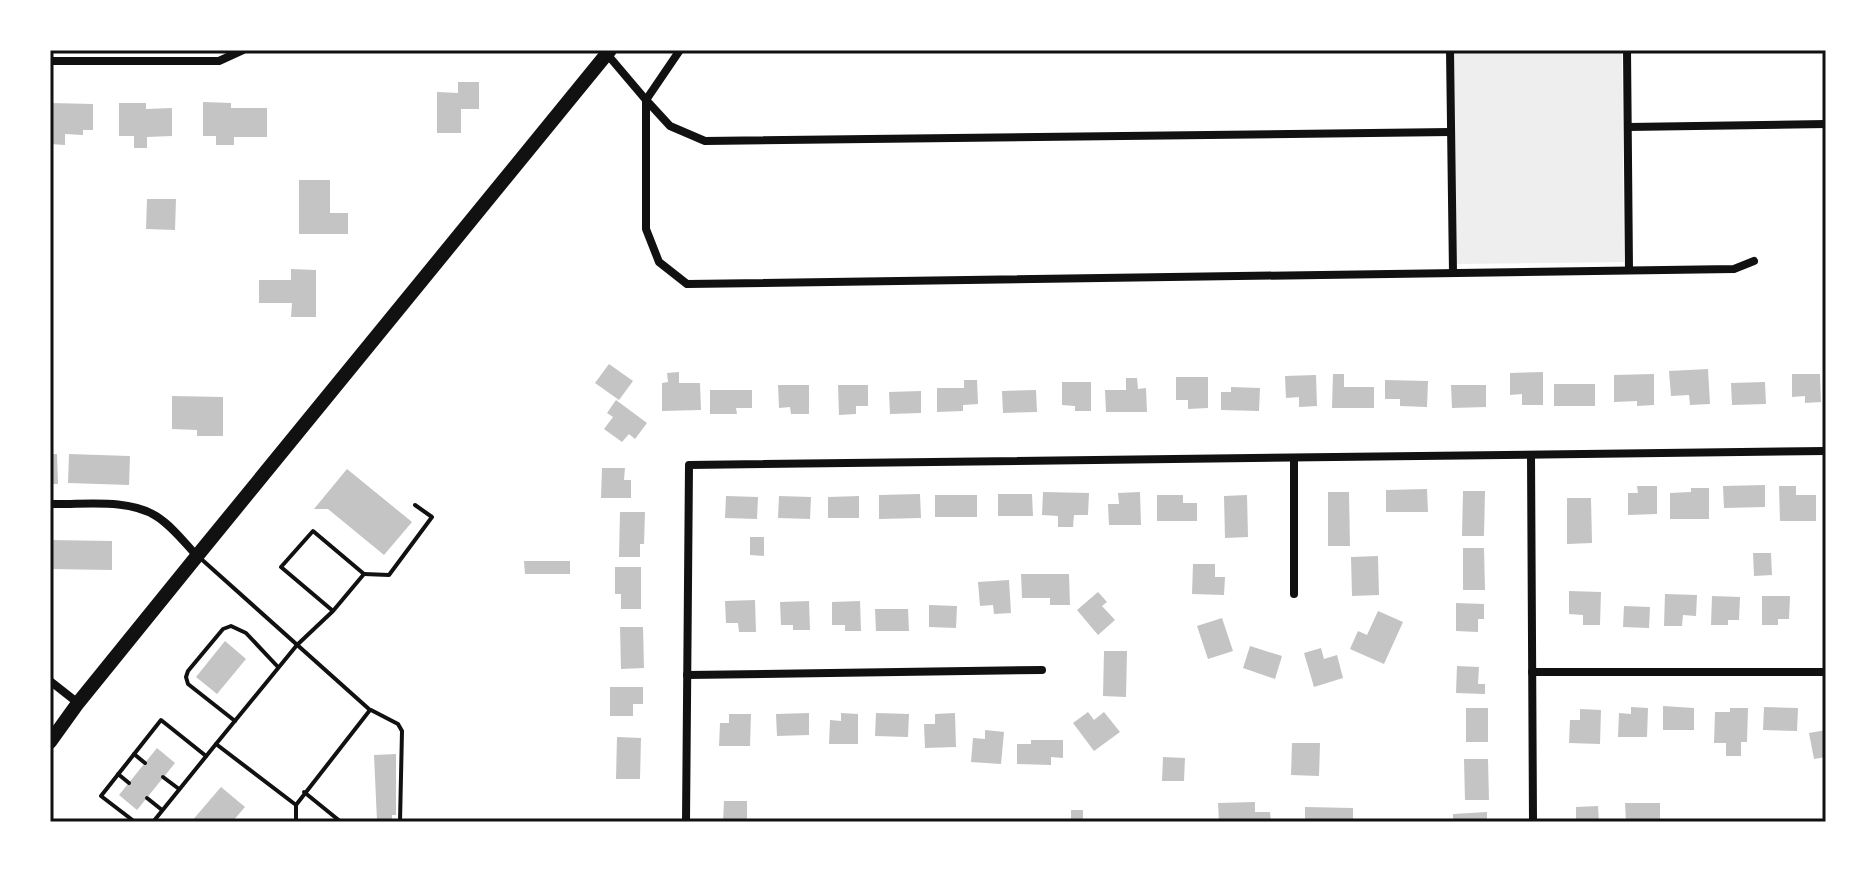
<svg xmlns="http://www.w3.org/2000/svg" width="1876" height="872" viewBox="0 0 1876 872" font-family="'Open Sans',sans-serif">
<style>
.green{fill:#eee}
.building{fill:#c4c4c4}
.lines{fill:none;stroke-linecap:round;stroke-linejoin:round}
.service{stroke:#111;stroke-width:4}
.minor{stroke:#111;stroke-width:8}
.primary{stroke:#111;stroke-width:14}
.neatline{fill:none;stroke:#111;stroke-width:3}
</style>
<rect width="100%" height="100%" fill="#fff"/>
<!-- green -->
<path class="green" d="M1454 50H1622L1624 262 1456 264Z"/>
<!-- building -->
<g class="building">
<path d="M458 82H479V109H461V133H437V92L458 93Z"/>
<path d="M203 102 231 103V108H267V137H234V145H216V136H203Z"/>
<path d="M50 103 93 104V130H83V135L65 134V145L50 144Z"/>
<path d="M119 103H146V109L172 108V136L147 137V148H134V136H119Z"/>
<path d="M299 180H330V213H348V234H299Z"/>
<path d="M147 199H176L175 230 146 229Z"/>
<path d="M291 269 316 270V317H291L292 303H259V280H291Z"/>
<path d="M609 364 633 381 619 400 595 383Z"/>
<path d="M1708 369 1710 404 1690 405 1689 395 1671 396 1669 371Z"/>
<path d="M679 372V383H700L701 410 662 411V383L668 382 667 373Z"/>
<path d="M1543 372V405H1522V394L1510 395V373Z"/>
<path d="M1333 374H1344V387H1374V408H1332Z"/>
<path d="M1654 374V405L1637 406V401L1614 402V375Z"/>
<path d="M1792 374H1820L1821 402 1805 403V396L1792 397Z"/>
<path d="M1316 375 1317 406 1299 407V397L1286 398 1285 376Z"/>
<path d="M1176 377H1208V408L1188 409V400H1176Z"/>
<path d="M1126 378H1137L1138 389 1146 388 1147 412H1106L1105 390H1126Z"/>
<path d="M964 380H977L978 404 963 405V411L937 412V388H964Z"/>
<path d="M1385 380 1428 381 1427 407 1400 406V399H1385Z"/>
<path d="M1062 382H1091V411H1075V406L1062 405Z"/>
<path d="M1765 382 1766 404 1732 405 1731 383Z"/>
<rect x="1554" y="384" width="41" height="22"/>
<path d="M778 385H809V414H791L790 407 779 408Z"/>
<path d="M838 385H868V406H856V414L839 415Z"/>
<path d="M1451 385H1486V407L1452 408Z"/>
<path d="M1231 387 1260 388 1259 411 1221 410V392H1231Z"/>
<path d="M710 390H752V408H736L737 414H710Z"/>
<path d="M1036 390 1037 412 1003 413 1002 391Z"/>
<path d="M921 391V413L890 414 889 392Z"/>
<path d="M172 396 223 397V436H197V430L172 429Z"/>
<path d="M616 400 647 423 635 439 629 434 622 442 604 429 613 417 607 413Z"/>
<path d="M50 454H57L58 484H50Z"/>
<path d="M69 454 130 456 129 485 68 483Z"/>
<path d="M602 468H625L624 480H631V498H601Z"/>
<path d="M347 469 412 522 384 555 328 509H314Z"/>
<path d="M1765 485V507L1724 508 1723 486Z"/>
<path d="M1637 486H1657V514L1628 515V493H1638Z"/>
<path d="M1779 486H1796V495H1816V521H1780Z"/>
<path d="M1691 488H1709V519H1670V493L1691 492Z"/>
<path d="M1427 489 1428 512H1386V490Z"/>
<path d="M1463 491H1485L1484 536H1462Z"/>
<path d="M1043 492 1089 493 1088 515H1074L1073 527H1058V516L1042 515Z"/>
<path d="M1140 492 1141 525H1109L1108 504H1119L1118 493Z"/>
<path d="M1328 492H1349L1350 546H1328Z"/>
<path d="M920 494 921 518 879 519V495Z"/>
<path d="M998 494H1032L1033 516H998Z"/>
<rect x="935" y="495" width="42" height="22"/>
<path d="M1157 495H1183V503H1197V521H1157Z"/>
<path d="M1247 495 1248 537 1225 538 1224 496Z"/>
<path d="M726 496 758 497 757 519 725 518Z"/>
<path d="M779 496 811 497 810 519 778 518Z"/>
<path d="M859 496V518H828V497Z"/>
<path d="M1567 498H1591L1592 543 1567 544Z"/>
<path d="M620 512H645L644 544H640V557H619Z"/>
<path d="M750 537H764V556L750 555Z"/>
<path d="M51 540 112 541V570L51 569Z"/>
<path d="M1463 548H1484L1485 590H1463Z"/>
<path d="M1753 553H1771L1772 575 1754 576Z"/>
<path d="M1378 556 1379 595 1352 596 1351 557Z"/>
<path d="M524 561H570V574H525Z"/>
<path d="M1193 564H1215V577H1225L1224 595 1192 594Z"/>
<path d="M615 567H641V609H621V594H615Z"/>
<path d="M1021 574H1069L1070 605H1050V598H1022Z"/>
<path d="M1009 580 1011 613 994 614 993 605 980 606 978 582Z"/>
<path d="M1569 591 1601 592 1600 625H1583V615L1569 614Z"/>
<path d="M1098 592 1107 602 1102 606 1115 620 1098 635 1077 610Z"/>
<path d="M1665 594 1697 595 1696 616 1683 615 1682 626H1664Z"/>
<path d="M1712 596 1740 597 1739 620H1728V625H1711Z"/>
<path d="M1762 596H1790L1789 619H1778V625H1762Z"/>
<path d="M755 600 756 632H739L738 623H726L725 601Z"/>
<path d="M809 601 810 630H793V625H781L780 602Z"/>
<path d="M860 601 861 631H845V625H832V602Z"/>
<path d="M1456 603 1484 604V619H1478V632L1456 631Z"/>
<path d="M929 605 957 606 956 628 929 627Z"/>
<path d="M1624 606 1650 607 1649 628 1623 627Z"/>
<path d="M875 609H908L909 631H876Z"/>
<path d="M1378 611 1403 622 1384 664 1350 649 1358 631 1367 635Z"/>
<path d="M1222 618 1233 651 1208 659 1197 626Z"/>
<path d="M620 627H643L644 668 621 669Z"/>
<path d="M225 641 246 659 217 694 196 677Z"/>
<path d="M1250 646 1282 656 1275 679 1243 668Z"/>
<path d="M1321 648 1324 659 1337 655 1343 678 1314 687 1304 653Z"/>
<path d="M1104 651H1127L1126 697 1103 696Z"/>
<path d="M1457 666 1479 667 1478 684H1485V694L1456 693Z"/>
<path d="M610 687H643V704H633V716H610Z"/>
<path d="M1663 706 1694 708V730H1663Z"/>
<path d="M1631 707 1648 708 1647 737H1618L1619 713 1631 714Z"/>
<path d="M1764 707 1798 708 1797 731 1763 730Z"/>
<rect x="1466" y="708" width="22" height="34"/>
<path d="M1730 708H1748L1747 742H1741V756H1726V743H1714L1715 712H1730Z"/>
<path d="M1580 709 1601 710 1600 744 1569 743 1570 720H1580Z"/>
<path d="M1088 712 1094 720 1104 712 1120 732 1094 751 1073 723Z"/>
<path d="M809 713V735L777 736 776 714Z"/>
<path d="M841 713 858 714V744H829L830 720 841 721Z"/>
<path d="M876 713 909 714 908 737 875 736Z"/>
<path d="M955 713 956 747 925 748 924 724H935V714Z"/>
<path d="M729 714H751L750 746H719L720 723H729Z"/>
<path d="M985 730 1004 732 1001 764 971 762 973 738 985 739Z"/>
<path d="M1826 730V757L1814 759 1809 733Z"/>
<path d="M617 737 641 738 640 779H616Z"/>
<path d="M1031 740H1063V758L1051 757V765L1017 764V744H1031Z"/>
<path d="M1292 743H1320L1319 776 1291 775Z"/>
<path d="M157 748 175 763 137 810 119 795Z"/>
<path d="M396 754V815H392V821H377L374 755Z"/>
<path d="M1163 757 1185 758 1184 781H1162Z"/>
<path d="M1464 759H1488L1489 800H1465Z"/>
<path d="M221 787 245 807 232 822H191Z"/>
<path d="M724 801H747V822H723Z"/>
<path d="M1255 802V812H1270L1271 822H1219L1218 803Z"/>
<path d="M1625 803H1660V822H1626Z"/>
<path d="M1598 806 1599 822H1576V807Z"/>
<path d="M1305 807 1353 808V822H1305Z"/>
<path d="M1071 810H1083V822H1062V819H1071Z"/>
<path d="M1487 812V822H1453V814Z"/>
</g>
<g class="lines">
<!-- service -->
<g class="service">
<path d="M199 557 370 710 296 805"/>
<path d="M364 574 389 575 432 517 415 505"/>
<path d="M371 710 398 724 402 731 400 822"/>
<path d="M235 721 188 684 186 677 188 671 223 629 231 626 246 633 278 667"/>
<path d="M134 754 145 763"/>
<path d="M118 774 129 783"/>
<path d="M163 777 179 789"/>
<path d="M304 792 341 822"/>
<path d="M147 798 162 810"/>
<path d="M135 822 101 796 161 720 206 756"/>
<path d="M153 822 216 744"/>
<path d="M296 822V805L216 744 297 645 333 611 364 574 313 531 281 567 333 611"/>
<path d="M349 822H353"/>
</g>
<!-- minor -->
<g class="minor">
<path d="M1450 50 1453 273"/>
<path d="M1627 50 1629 270"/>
<path d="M607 54 646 100 680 50"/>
<path d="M50 61H219L243 50"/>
<path d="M646 100V229L659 262 687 284 1734 269 1754 261"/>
<path d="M647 101 670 126 705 141 1451 132"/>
<path d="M1628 127 1826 124"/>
<path d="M1531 455 1533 822"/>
<path d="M50 504C84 505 127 498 156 516 172 526 184 542 197 556"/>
<path d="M1294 594V458"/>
<path d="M1532 672H1826"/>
<path d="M687 675 1042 670"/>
<path d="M50 681 78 703"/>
<path d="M686 822 689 465 1826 451"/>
</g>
<!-- primary -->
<path class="primary" d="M50 742 78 703 197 556 610 50"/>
</g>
<!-- border -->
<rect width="1876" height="872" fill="none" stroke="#ffffff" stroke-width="104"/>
<rect x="52" y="52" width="1772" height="768" class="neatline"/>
</svg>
